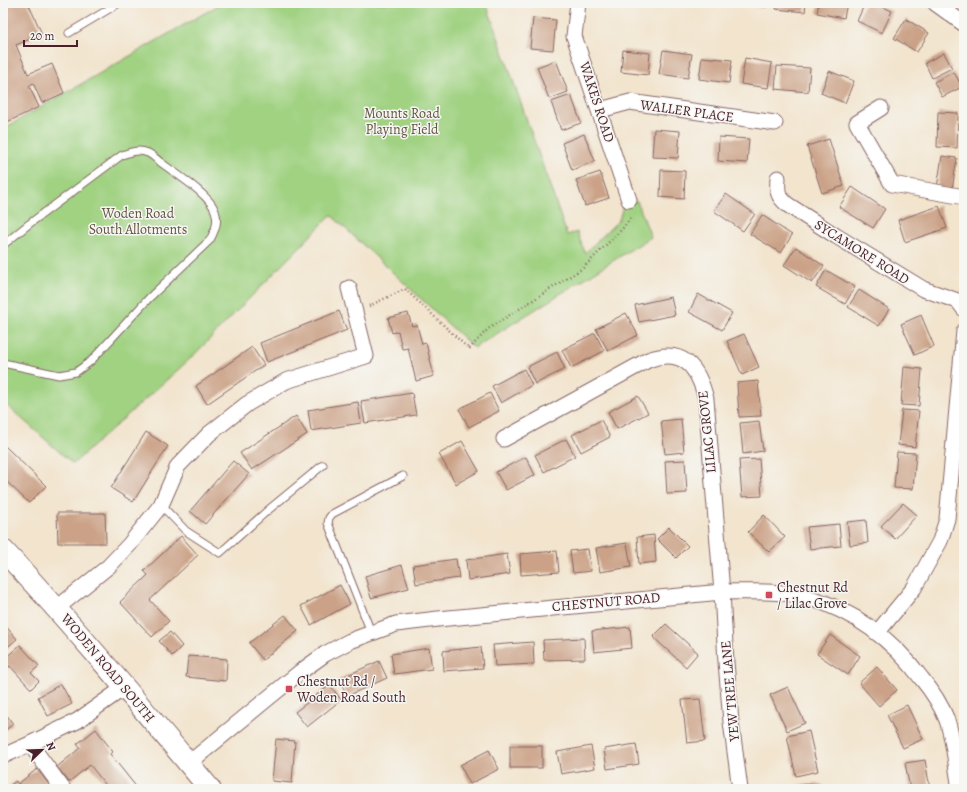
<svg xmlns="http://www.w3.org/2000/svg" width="967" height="792" viewBox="0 0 967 792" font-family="Alegreya,serif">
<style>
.green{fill:#a0d282;stroke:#757856}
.building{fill:#cba287}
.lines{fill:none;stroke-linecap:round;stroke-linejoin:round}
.lane-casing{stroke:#856464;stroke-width:9}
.street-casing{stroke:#856464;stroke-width:17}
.secondary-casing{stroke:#856464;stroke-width:23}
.path{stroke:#856464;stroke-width:2.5;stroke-dasharray:1 3;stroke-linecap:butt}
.lane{stroke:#fff;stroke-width:7}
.street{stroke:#fff;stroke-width:15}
.secondary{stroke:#fff;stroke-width:21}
.poi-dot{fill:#d1495b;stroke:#f6f6f2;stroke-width:1.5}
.labels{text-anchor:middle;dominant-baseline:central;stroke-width:3;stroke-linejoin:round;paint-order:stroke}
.street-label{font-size:14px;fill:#4a1f2b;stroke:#f6f6f2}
.park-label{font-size:14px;fill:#645545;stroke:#f6f6f2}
.poi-label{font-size:14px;fill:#4a1f2b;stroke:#f6f6f2;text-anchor:start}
</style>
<rect width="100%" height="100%" fill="#f6f6f2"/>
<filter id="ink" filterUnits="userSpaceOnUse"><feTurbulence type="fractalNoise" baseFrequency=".025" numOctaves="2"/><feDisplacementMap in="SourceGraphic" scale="8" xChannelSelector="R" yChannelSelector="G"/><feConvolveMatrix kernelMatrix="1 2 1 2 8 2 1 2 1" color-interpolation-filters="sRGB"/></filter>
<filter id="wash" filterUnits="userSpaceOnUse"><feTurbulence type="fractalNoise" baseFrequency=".012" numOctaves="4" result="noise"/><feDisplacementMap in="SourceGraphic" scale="16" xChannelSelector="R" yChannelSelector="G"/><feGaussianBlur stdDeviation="0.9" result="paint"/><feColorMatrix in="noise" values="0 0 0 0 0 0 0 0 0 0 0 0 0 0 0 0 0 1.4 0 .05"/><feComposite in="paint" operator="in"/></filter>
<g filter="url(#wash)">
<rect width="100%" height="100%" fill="#f2e4cd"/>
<!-- green -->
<path class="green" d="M222 3H486L567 235 577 232 585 253 619 220 623 206 637 201 651 237 474 348 331 215 191 358 73 464 3 402V129Z"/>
<g id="blocks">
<!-- building -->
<g class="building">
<path d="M3 3H28L42 34 16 45 28 74 52 64 64 93 42 103 33 83 29 86 39 107 3 124Z"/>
<path d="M736 3H767L766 7 736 5Z"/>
<path d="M777 3H806L805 12 776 9Z"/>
<path d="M819 3H847L844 18 817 13Z"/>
<path d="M865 3H874L892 11 882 33 857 21Z"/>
<path d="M533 18 556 20 553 50 530 48Z"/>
<path d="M906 19 929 33 917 52 894 38Z"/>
<path d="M623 50 650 53 648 75 621 72Z"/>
<path d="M663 50 692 54 688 78 659 74Z"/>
<path d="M944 53 952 68 932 78 925 63Z"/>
<path d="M702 57 732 60 729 83 699 79Z"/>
<path d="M745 58 772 63 768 88 741 84Z"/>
<path d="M556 60 568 92 549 99 537 67Z"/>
<path d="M777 66 810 68 808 92 775 89Z"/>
<path d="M829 71 854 81 845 103 821 93Z"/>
<path d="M954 72 962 87 942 97 934 82Z"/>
<path d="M571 95 581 123 561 130 551 102Z"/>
<path d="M938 112 958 113 957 148 937 147Z"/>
<path d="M654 129 680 131 678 158 652 157Z"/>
<path d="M584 134 595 161 572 170 562 143Z"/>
<path d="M719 137 749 139 747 163 718 161Z"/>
<path d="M829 139 844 186 822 193 807 146Z"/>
<path d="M942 156 957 158 952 190 937 188Z"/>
<path d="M661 170 685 171 684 199 660 197Z"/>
<path d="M600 172 609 198 585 206 576 180Z"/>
<path d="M852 187 885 209 873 228 839 207Z"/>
<path d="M726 194 755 214 743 231 714 211Z"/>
<path d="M939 206 947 228 905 242 898 220Z"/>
<path d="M762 215 792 235 781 253 750 234Z"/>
<path d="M796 247 824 266 812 283 784 265Z"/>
<path d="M826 270 855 287 845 304 816 287Z"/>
<path d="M859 290 889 309 879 326 848 307Z"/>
<path d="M698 294 732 313 722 330 689 312Z"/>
<path d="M671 297 675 315 639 322 635 305Z"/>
<path d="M339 311 347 330 267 362 260 343Z"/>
<path d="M408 313 412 326 417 325 422 344 426 343 434 376 416 381 408 348 402 349 398 331 392 333 388 318Z"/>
<path d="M626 313 638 335 608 351 596 329Z"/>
<path d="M921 315 934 346 915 355 901 324Z"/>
<path d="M595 333 604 351 571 368 562 350Z"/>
<path d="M744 334 759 367 742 375 727 341Z"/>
<path d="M252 347 264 365 207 404 196 386Z"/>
<path d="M557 352 565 369 535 384 527 367Z"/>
<path d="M904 367 922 369 919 406 901 405Z"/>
<path d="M524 369 532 385 501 403 492 386Z"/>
<path d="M758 381 761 416 739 417 737 383Z"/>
<path d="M412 393 416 415 365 423 361 401Z"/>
<path d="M490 393 499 411 469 427 459 409Z"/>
<path d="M638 396 648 413 617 429 608 412Z"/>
<path d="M358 402 361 423 311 431 308 410Z"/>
<path d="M902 410 919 411 915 447 898 445Z"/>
<path d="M296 416 307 434 252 470 240 453Z"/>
<path d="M681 419 684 452 665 454 661 421Z"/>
<path d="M601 420 610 437 581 452 572 435Z"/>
<path d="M759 421 763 451 743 454 740 423Z"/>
<path d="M146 432 168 446 133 502 111 488Z"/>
<path d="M566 439 575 456 544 472 535 455Z"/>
<path d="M462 441 479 471 456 484 439 454Z"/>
<path d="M3 444 46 486 29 503 3 478Z"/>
<path d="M897 452 916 453 913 489 894 488Z"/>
<path d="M526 457 535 475 506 490 496 472Z"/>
<path d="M759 459 762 496 742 497 739 460Z"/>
<path d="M685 460 687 493 667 494 665 461Z"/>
<path d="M233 461 249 474 205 524 190 511Z"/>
<path d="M903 503 917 515 895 539 881 526Z"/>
<path d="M57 513H105L106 543H58Z"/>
<path d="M764 515 785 537 769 552 748 532Z"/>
<path d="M866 520 868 543 850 545 847 522Z"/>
<path d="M839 524 841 546 810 549 807 527Z"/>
<path d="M669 527 688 546 676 558 657 539Z"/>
<path d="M654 535 656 562 639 564 637 537Z"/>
<path d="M181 536 198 555 150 600 169 621 152 637 120 602 148 575 144 571Z"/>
<path d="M627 543 631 567 600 572 596 548Z"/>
<path d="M588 549 591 571 573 573 570 551Z"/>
<path d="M557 551 559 572 521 575 520 554Z"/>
<path d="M507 554 510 574 468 580 466 560Z"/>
<path d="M456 559 459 578 416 584 413 565Z"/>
<path d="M402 565 409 588 371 598 365 576Z"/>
<path d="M340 585 350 604 311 625 301 606Z"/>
<path d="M285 615 298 631 263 660 249 643Z"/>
<path d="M3 623 17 639 3 651Z"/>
<path d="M666 624 698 653 686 667 653 637Z"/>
<path d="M630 627 632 648 594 652 592 631Z"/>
<path d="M170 632 182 646 172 656 159 641Z"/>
<path d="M830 635 860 656 848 675 817 654Z"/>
<path d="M584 638 585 659 544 660 543 640Z"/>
<path d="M533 642 534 664 495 666 493 645Z"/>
<path d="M20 645 39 666 31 673 39 681 31 689 10 666 3 673V660Z"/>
<path d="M481 647 483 668 444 671 443 651Z"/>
<path d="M429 648 432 669 394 674 391 654Z"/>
<path d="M188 656 227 659 226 681 186 677Z"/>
<path d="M379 661 387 678 347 696 339 679Z"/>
<path d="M877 667 897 690 879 706 859 683Z"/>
<path d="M61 684 72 704 48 716 38 697Z"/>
<path d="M330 685 341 700 307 727 295 712Z"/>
<path d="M788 687 805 723 787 731 770 695Z"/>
<path d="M700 699 705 741 687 743 682 700Z"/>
<path d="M907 705 923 739 903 748 887 715Z"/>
<path d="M3 710 13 724 3 732Z"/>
<path d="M96 729 113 752 110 754 138 789H109L90 765 69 782 57 767 80 748 77 744Z"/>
<path d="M809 731 818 771 796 776 787 736Z"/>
<path d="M276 739 295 741 292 783 272 781Z"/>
<path d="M636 744 639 764 607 769 604 749Z"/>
<rect x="510" y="746" width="32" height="22"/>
<path d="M591 746 595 768 561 774 557 752Z"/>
<path d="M489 750 499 769 470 784 460 765Z"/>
<path d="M925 760 930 789H910L905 763Z"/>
<path d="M37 769 49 785 44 789H5L16 781 18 784Z"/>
<path d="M821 784V789H799V785Z"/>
</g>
</g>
</g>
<g filter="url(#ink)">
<use href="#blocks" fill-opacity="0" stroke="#856464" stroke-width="1"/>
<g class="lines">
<!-- lane casing -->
<g class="lane-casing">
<g id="lane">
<path d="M69 33 119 3"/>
<path d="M3 245 29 224 122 155C131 152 138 149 148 153 153 155 158 161 163 164 176 174 210 195 215 211 219 222 215 230 210 240L149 298 91 361 76 372 59 375 3 363"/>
<path d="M161 505 186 531 220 553 267 511 323 465"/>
<path d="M371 632 328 523 329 518 332 514 403 476"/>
</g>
</g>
<!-- street casing -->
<g class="street-casing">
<g id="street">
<path d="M578 3 574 36 629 200"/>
<path d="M935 3 964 24"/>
<path d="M881 108 857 123 892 184 964 197"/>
<path d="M600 110 630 102 775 123"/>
<path d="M778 178C777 191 777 196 788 205L836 236 923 289 958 301 964 309"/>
<path d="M504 439 648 360C683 347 698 367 706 399L722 592 726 662 731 722 740 789"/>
<path d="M57 608 109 566 129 545 161 505 178 466 209 434 247 404 286 381 366 356 349 288"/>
<path d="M877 633 914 588 940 541 947 519 964 331"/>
<path d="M30 744 63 789"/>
<path d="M3 756 30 744 77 721 125 687"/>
<path d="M189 763 300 672 325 654 350 641 396 624 438 619 722 592C750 592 780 590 807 597 854 611 893 640 922 679 932 691 941 705 947 720 954 742 956 766 960 789"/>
</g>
</g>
<!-- secondary casing -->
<g class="secondary-casing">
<path id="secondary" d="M3 550C75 627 142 708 210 789"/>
</g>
<!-- path -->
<path class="path" d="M369 306 405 289 469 349 488 329 583 268 624 227 632 216"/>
<!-- lane -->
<use href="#lane" class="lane"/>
<!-- street -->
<use href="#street" class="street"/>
<!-- secondary -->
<use href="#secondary" class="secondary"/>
</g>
</g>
<!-- markers -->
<g class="poi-dot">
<rect x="765" y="591" width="8" height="8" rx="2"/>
<rect x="285" y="685" width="8" height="8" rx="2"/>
</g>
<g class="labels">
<!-- street labels -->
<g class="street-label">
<text transform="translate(597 102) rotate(72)">WAKES ROAD</text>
<text transform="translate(687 111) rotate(8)">WALLER PLACE</text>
<text transform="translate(862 252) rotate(32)">SYCAMORE ROAD</text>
<text transform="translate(707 432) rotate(-96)">LILAC GROVE</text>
<text transform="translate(606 602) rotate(-5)">CHESTNUT ROAD</text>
<text transform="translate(108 668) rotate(50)">WODEN ROAD SOUTH</text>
<text transform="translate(730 691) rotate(-95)">YEW TREE LANE</text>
</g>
<!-- park labels -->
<g class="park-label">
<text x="402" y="113">Mounts Road<tspan x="402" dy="16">Playing Field</tspan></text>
<text x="138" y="213">Woden Road<tspan x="138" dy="16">South Allotments</tspan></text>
</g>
<!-- poi labels -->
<g class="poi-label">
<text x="777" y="587">Chestnut Rd<tspan x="777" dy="16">/ Lilac Grove</tspan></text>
<text x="297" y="681">Chestnut Rd /<tspan x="297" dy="16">Woden Road South</tspan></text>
</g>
</g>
<!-- margin -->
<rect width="967" height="792" fill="none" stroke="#f6f6f2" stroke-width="16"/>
<!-- north arrow -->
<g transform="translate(42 750) rotate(67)" stroke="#f6f6f2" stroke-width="3" paint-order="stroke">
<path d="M0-3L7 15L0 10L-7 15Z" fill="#4a1f2b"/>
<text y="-6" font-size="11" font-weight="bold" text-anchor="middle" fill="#4a1f2b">N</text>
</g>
<!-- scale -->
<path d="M24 40v6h53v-6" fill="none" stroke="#4a1f2b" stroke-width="2"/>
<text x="30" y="40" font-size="12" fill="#4a1f2b" stroke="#f6f6f2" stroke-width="3" paint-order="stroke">20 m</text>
</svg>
